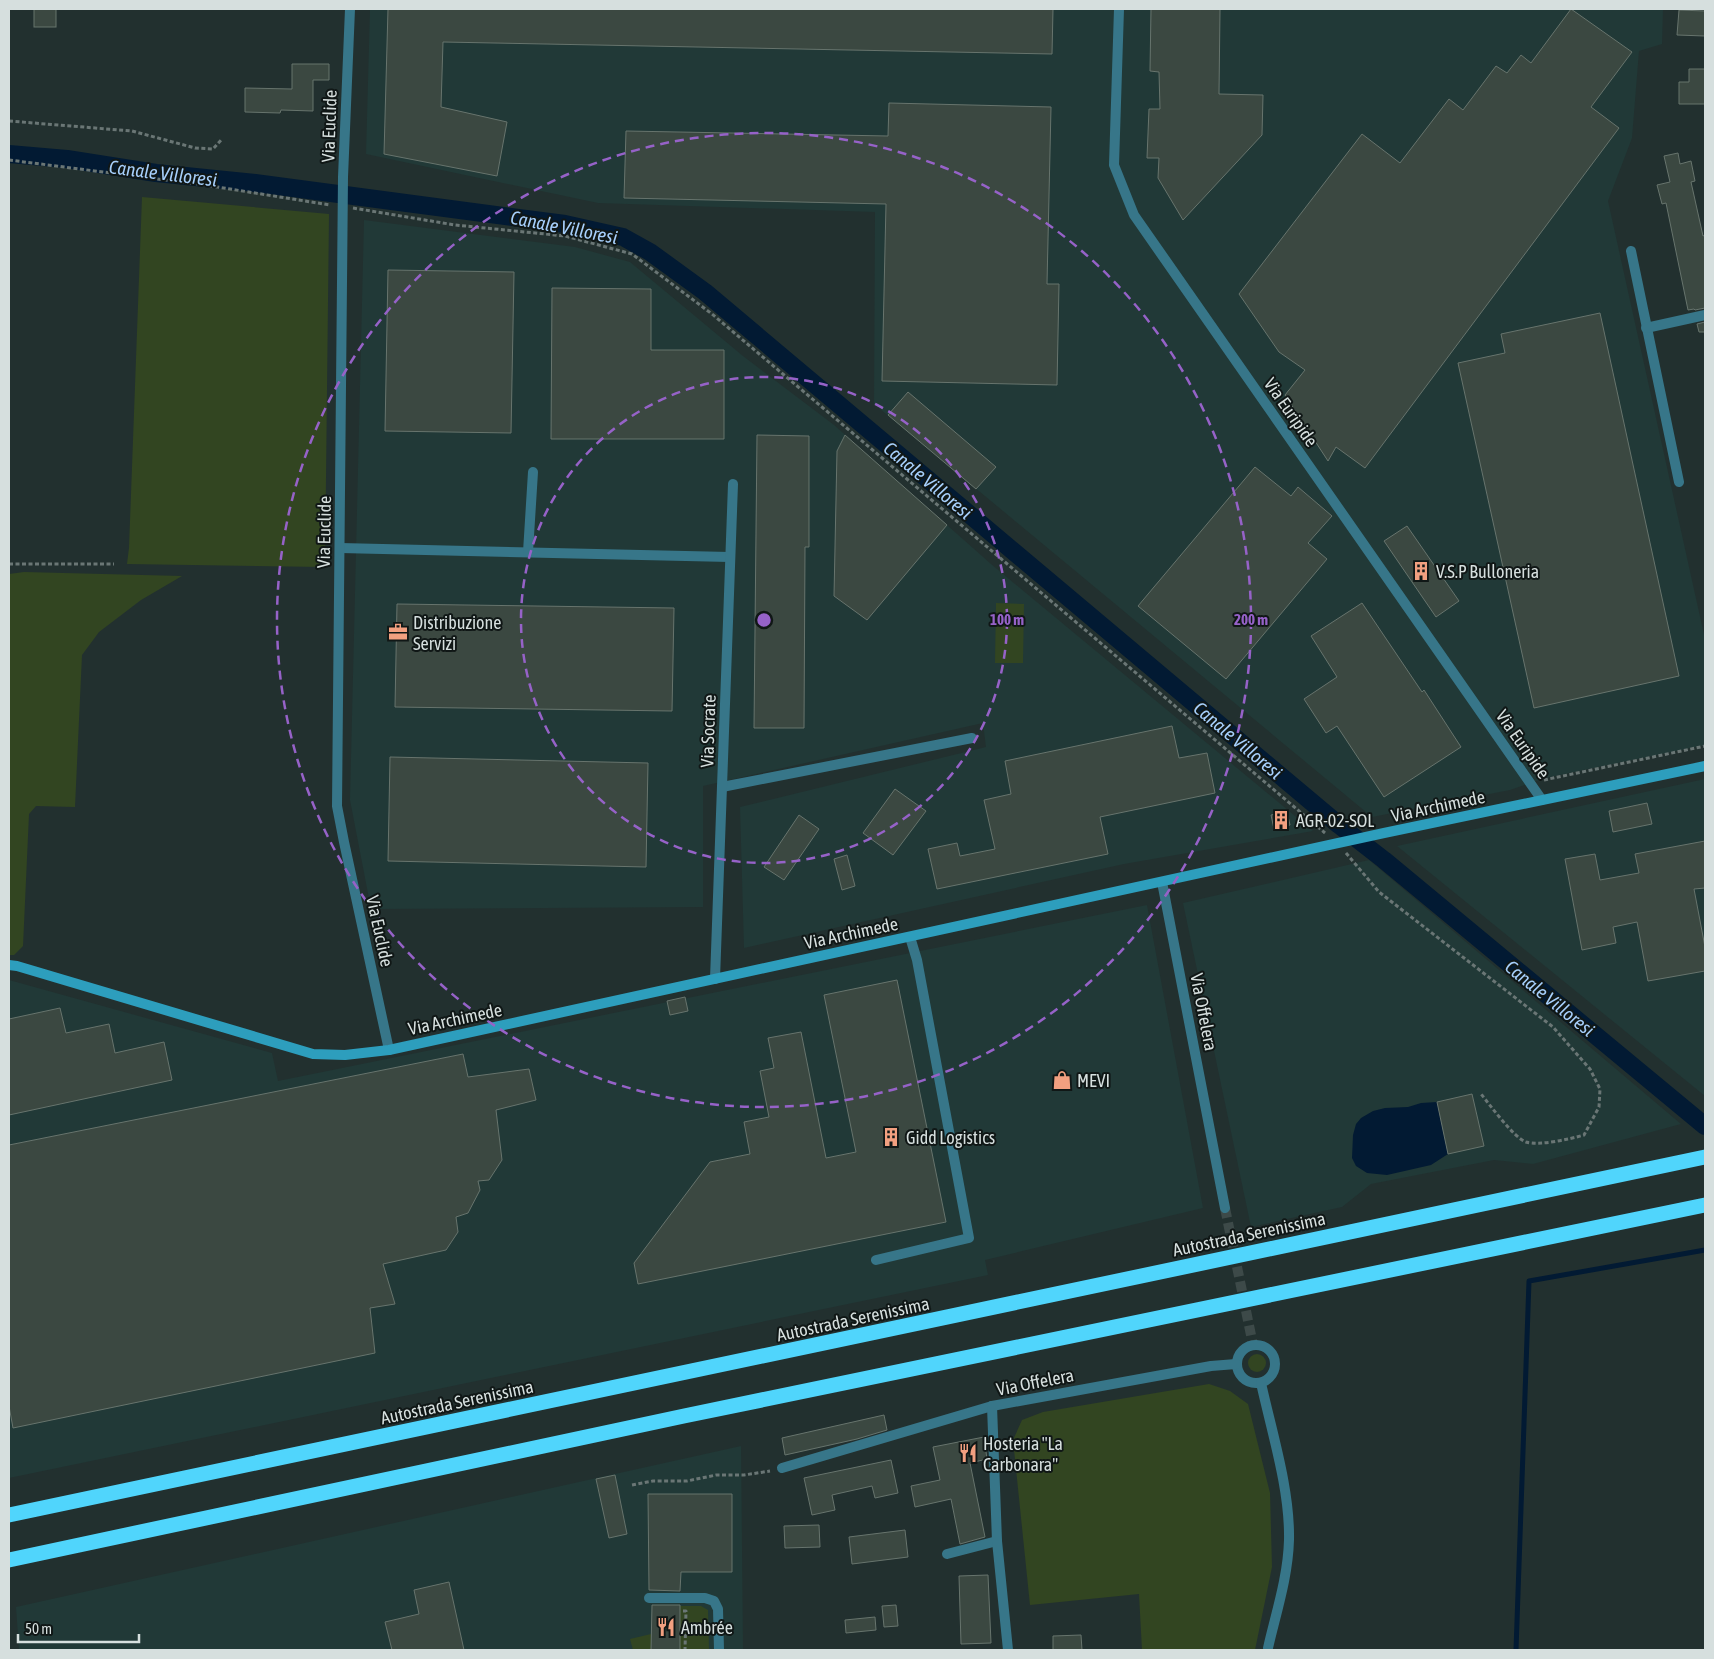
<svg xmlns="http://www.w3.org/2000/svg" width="1714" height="1659" viewBox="0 0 1714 1659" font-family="'Asap Condensed',sans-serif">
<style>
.built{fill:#213937}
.green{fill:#324521}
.water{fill:#021a33}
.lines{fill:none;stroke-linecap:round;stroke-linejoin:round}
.stream{stroke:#021a33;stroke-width:5}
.canal{stroke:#021a33;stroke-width:18}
.building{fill:#3b4841;stroke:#67746d}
.street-tunnel{stroke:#3d4a49;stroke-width:10;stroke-dasharray:10 5;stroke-linecap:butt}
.path{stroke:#6a7675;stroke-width:3;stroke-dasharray:4 2.5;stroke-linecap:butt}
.lane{stroke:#377689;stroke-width:10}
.street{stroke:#377689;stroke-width:10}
.secondary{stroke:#2d9ebd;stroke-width:10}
.highway{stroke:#50d5fc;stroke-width:15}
.ring{fill:none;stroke:#9662c8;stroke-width:2.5;stroke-dasharray:9 6}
.labels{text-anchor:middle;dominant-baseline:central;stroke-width:4;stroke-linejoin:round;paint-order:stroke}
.street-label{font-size:18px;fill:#d6dfde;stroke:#101716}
.poi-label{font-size:18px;fill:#d6dfde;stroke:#101716;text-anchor:start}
.water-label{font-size:19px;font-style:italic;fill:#a6cffb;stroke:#101716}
.centre{fill:#9662c8;stroke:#101716;stroke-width:2.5}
.ring-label{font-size:15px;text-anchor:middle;font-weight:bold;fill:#9662c8;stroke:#101716;stroke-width:4;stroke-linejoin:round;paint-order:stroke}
</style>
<rect width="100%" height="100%" fill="#22302f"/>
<!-- built -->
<g class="built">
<path d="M370 9H1663L1662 44 1639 51 1632 138 1608 201 1705 639V745L1545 778 1510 790 1372 817 874 404 875 212 598 203 366 154Z"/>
<path d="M364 220 575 247 630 262 743 356 834 425 991 564 1313 831 1124 864 744 948 740 807 986 747 983 723 703 786V907L371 909 350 800Z"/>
<path d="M1705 779V1096L1397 846Z"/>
<path d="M1369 860 1681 1124 1533 1164 1494 1160 1371 1184 1342 1207 1251 1227 1183 903Z"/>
<path d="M1147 905 1203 1208 985 1260 988 1275 9 1478V980L272 1053 278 1081Z"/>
<path d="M741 1446 743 1650H19L16 1607Z"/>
</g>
<!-- green -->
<g class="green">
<path d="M142 197 329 214 325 567 127 564 129 548Z"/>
<path d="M24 572 182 576 141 600 99 632 82 655 75 807 36 806 29 814 23 946 14 955H9V574Z"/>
<path d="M996 603 1024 604 1023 663H995Z"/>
<circle cx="1257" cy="1363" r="9"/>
<path d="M1209 1384 1230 1391 1248 1404 1270 1493 1272 1567 1255 1650H1142L1139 1594 1030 1605 1013 1440 1022 1420 1043 1412Z"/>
<path d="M680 1606H701L708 1610 709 1650H680Z"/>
<path d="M651 1634V1650H633L630 1639Z"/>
</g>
<!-- water -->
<path class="water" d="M1437 1102 1448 1154 1431 1165 1387 1175 1367 1173 1356 1166 1352 1158 1353 1135 1356 1124 1361 1118 1373 1111 1385 1108 1408 1107 1421 1103Z"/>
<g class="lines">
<!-- stream -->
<path class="stream" d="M1516 1650 1529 1281 1705 1250"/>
<!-- canal -->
<path class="canal" d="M9 154 67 159 156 173 255 183 565 224 623 237 650 252 705 292 1339 825 1384 860 1705 1126"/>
</g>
<!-- building -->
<g class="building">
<rect x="34" y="9" width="22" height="18"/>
<path d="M388 9H1053L1052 54 443 42 441 107 507 122 497 176 384 154Z"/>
<path d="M1151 9H1220L1219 94 1263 95 1262 135 1183 220 1158 178 1159 158H1147L1149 109H1160L1159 72 1150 71Z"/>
<path d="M1571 9 1632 52 1591 107 1619 128 1365 468 1336 447 1328 461 1285 395 1305 370 1279 352 1239 294 1362 134 1400 163 1449 99 1463 110 1496 66 1507 73 1521 55 1531 63Z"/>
<path d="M1679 10 1705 11V36L1677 35Z"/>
<path d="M292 64H329V80H313V111L281 110 280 113 245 112V88L292 89Z"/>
<path d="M1689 69H1705V104H1679V82H1689Z"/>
<path d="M889 103 1051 107 1047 284H1059L1057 385 882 381 886 204 624 198 626 131 888 136Z"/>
<path d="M1678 153 1680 164 1691 161 1695 181 1691 182 1703 236 1705 235V308L1695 310 1694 309 1688 310 1666 203 1662 204 1657 185 1670 182 1664 156Z"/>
<path d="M388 270 514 272 511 433 385 431Z"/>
<path d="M552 288 651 289V350H724V439H551Z"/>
<path d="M1600 313 1679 676 1534 708 1458 363 1505 353 1501 334Z"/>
<path d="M1705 322V332H1699L1697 324Z"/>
<path d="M908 392 996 467 976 489 888 415Z"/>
<path d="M757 435 809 436V547H805L804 728H754Z"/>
<path d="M845 435 947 525 867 620 834 596 837 451Z"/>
<path d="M1255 467 1291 496 1298 487 1332 516 1308 543 1327 559 1226 679 1138 606Z"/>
<path d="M1407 526 1459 601 1436 617 1384 541Z"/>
<path d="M1362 603 1422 692 1424 690 1461 747 1384 797 1337 726 1326 733 1304 699 1337 677 1311 636Z"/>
<path d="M397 604 674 608 672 711 395 707Z"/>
<path d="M1172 726 1179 758 1207 753 1215 793 1100 817 1108 854 937 889 928 849 957 843 960 856 995 849 984 800 1011 794 1005 761Z"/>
<path d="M390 757 648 763 646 867 388 861Z"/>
<path d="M895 789 926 811 893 855 863 833Z"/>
<path d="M1647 803 1652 824 1613 832 1609 811Z"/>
<path d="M1287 812 1290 825 1274 829 1271 815Z"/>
<path d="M799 815 819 829 784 880 764 867Z"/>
<path d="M1705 841V888L1694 889 1705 947V971L1648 981 1637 922 1613 927 1616 943 1582 950 1565 859 1595 854 1600 880 1639 873 1635 854Z"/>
<path d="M847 855 855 886 842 890 834 859Z"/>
<path d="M897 980 946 1222 638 1284 634 1263 710 1162 750 1154 744 1122 769 1117 760 1071 774 1068 768 1038 801 1032 826 1158 856 1152 824 995Z"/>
<path d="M685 997 688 1011 670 1015 667 1001Z"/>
<path d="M60 1008 66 1033 109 1024 115 1053 164 1042 172 1080 9 1115V1019Z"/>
<path d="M463 1054 468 1077 529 1069 536 1100 496 1110 502 1160 489 1180 478 1181 480 1190 468 1213 456 1217 458 1232 446 1250 383 1264 395 1304 370 1308 375 1353 13 1428 9 1406V1145Z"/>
<path d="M1472 1094 1484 1146 1448 1154 1437 1102Z"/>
<path d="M884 1415 887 1430 857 1439 785 1455 782 1438Z"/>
<path d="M984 1437 987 1459 970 1463 985 1537 960 1544 951 1499 915 1507 911 1486 940 1480 933 1447Z"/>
<path d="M891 1460 898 1493 875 1498 872 1486 832 1495 835 1510 812 1515 804 1478Z"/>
<path d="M615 1475 627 1534 609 1538 596 1479Z"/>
<path d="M648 1494H732V1572H681L680 1591 649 1590Z"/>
<path d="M819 1525 820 1547 785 1548 784 1526Z"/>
<path d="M905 1530 908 1557 852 1564 849 1537Z"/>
<path d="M988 1575 991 1643 961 1644 959 1576Z"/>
<path d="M449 1582 464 1650H392L385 1622 419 1614 414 1590Z"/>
<path d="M652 1605H680V1650H651Z"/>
<path d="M896 1605 898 1626 884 1627 882 1606Z"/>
<path d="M875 1617 876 1630 846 1633 845 1620Z"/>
<path d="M1081 1635 1082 1650H1053V1636Z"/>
</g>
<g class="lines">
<!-- street-tunnel -->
<path class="street-tunnel" d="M1225 1208 1253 1345"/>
<!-- path -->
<g class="path">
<path d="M9 121 132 131 195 148 213 149 222 139"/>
<path d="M9 160 205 185 330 205"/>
<path d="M353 208 455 225 565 236 632 254 712 314 1325 833"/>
<path d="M9 564H114"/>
<path d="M1544 780 1705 746"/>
<path d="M1346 853 1379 892 1553 1027 1590 1069 1600 1089 1599 1107 1584 1135C1570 1139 1540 1146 1526 1142 1514 1138 1490 1105 1481 1094"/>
<path d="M632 1485 653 1481H687L716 1475H744L770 1471"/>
<path d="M683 1611H686L685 1650"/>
</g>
<!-- lane -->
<g class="lane">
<path d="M1631 251 1679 482"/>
<path d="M1646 328 1705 315"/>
<path d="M340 548 730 557"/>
<path d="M528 552 533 472"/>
<path d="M722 787 972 738"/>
<path d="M876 1260 969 1238 917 960 910 937"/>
<path d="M782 1468 992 1406"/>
<path d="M947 1554 997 1541"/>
<path d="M649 1598H705L714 1601 718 1609 719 1650"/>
</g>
<!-- street -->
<g class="street">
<path d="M350 9 343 177 337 806 344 842 389 1050"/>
<path d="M1119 9 1114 165 1134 215 1542 800"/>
<path d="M1162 882 1225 1208"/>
<path d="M715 979 733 484"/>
<circle cx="1256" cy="1364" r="19"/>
<path d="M1261 1383C1272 1433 1290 1489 1289 1540 1288 1577 1276 1613 1268 1648"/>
<path d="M1008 1650 997 1541 992 1406 1211 1366 1236 1364"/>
</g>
<!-- secondary -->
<path class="secondary" d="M9 965 17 966 313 1054 345 1055 389 1050 1384 833 1705 766"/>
<!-- highway -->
<g class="highway">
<path d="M9 1515 1705 1157"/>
<path d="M9 1560 684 1416 1705 1205"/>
</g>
</g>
<!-- distance rings -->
<g class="ring">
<circle cx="764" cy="620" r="243"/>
<circle cx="764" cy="620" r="487"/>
</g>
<!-- icons -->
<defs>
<g id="building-bare" transform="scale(1.5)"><path d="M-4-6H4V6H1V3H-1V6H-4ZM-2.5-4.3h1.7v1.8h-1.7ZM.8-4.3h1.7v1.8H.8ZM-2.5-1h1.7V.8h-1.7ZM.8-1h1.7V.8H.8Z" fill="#f2a080" stroke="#101716" stroke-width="2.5" paint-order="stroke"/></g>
<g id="office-bare" transform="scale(1.5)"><path d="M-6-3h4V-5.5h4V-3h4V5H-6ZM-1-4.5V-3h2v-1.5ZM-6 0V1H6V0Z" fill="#f2a080" stroke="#101716" stroke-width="2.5" paint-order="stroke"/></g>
<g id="shop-bare" transform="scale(1.5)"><path d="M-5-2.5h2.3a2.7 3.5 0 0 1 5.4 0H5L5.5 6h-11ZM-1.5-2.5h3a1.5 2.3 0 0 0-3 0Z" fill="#f2a080" stroke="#101716" stroke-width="2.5" paint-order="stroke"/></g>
<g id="restaurant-bare" transform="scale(1.5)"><path d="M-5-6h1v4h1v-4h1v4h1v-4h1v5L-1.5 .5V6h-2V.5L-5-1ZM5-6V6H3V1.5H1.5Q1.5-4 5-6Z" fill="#f2a080" stroke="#101716" stroke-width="2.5" paint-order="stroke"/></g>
</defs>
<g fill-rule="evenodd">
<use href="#building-bare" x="1421" y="571"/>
<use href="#office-bare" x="398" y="632"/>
<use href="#building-bare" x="1281" y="820"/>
<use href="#shop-bare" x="1062" y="1080"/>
<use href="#building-bare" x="891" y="1137"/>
<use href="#restaurant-bare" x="968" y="1453"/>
<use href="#restaurant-bare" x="666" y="1627"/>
</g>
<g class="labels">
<!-- street labels -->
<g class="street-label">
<text transform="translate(329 126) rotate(-88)">Via Euclide</text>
<text transform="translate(1291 412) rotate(55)">Via Euripide</text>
<text transform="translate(324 532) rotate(-89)">Via Euclide</text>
<text transform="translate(708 731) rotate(-88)">Via Socrate</text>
<text transform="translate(1523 744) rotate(55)">Via Euripide</text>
<text transform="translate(1438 806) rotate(-12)">Via Archimede</text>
<text transform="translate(380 931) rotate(78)">Via Euclide</text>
<text transform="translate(851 933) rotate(-12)">Via Archimede</text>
<text transform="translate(1204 1012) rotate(79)">Via Offelera</text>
<text transform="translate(455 1019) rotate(-12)">Via Archimede</text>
<text transform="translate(1249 1234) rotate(-12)">Autostrada Serenissima</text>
<text transform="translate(853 1319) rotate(-12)">Autostrada Serenissima</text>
<text transform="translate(1035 1382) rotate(-11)">Via Offelera</text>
<text transform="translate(457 1402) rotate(-12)">Autostrada Serenissima</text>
</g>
<!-- poi labels -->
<g class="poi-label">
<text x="1436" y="571">V.S.P Bulloneria</text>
<text x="413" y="622">Distribuzione<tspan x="413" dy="21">Servizi</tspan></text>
<text x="1296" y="820">AGR-02-SOL</text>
<text x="1077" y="1080">MEVI</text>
<text x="906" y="1137">Gidd Logistics</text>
<text x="983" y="1443">Hosteria "La<tspan x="983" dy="21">Carbonara"</tspan></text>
<text x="681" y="1627">Ambrée</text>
</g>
<!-- water labels -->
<g class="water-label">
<text transform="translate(163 173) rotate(7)">Canale Villoresi</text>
<text transform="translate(564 227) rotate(11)">Canale Villoresi</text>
<text transform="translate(928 480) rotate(40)">Canale Villoresi</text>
<text transform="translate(1238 740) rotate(40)">Canale Villoresi</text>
<text transform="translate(1550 998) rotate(39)">Canale Villoresi</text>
</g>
</g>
<circle cx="764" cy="620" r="8" class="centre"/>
<g class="ring-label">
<text x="1007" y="625">100 m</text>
<text x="1251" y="625">200 m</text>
</g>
<!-- border -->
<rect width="1714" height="1659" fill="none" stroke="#d6dfde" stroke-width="20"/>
<!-- scale -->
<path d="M18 1634v8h121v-8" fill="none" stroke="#d6dfde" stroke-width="2.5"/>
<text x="25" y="1634" font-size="15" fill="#d6dfde" stroke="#101716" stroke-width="4" paint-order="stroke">50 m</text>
</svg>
